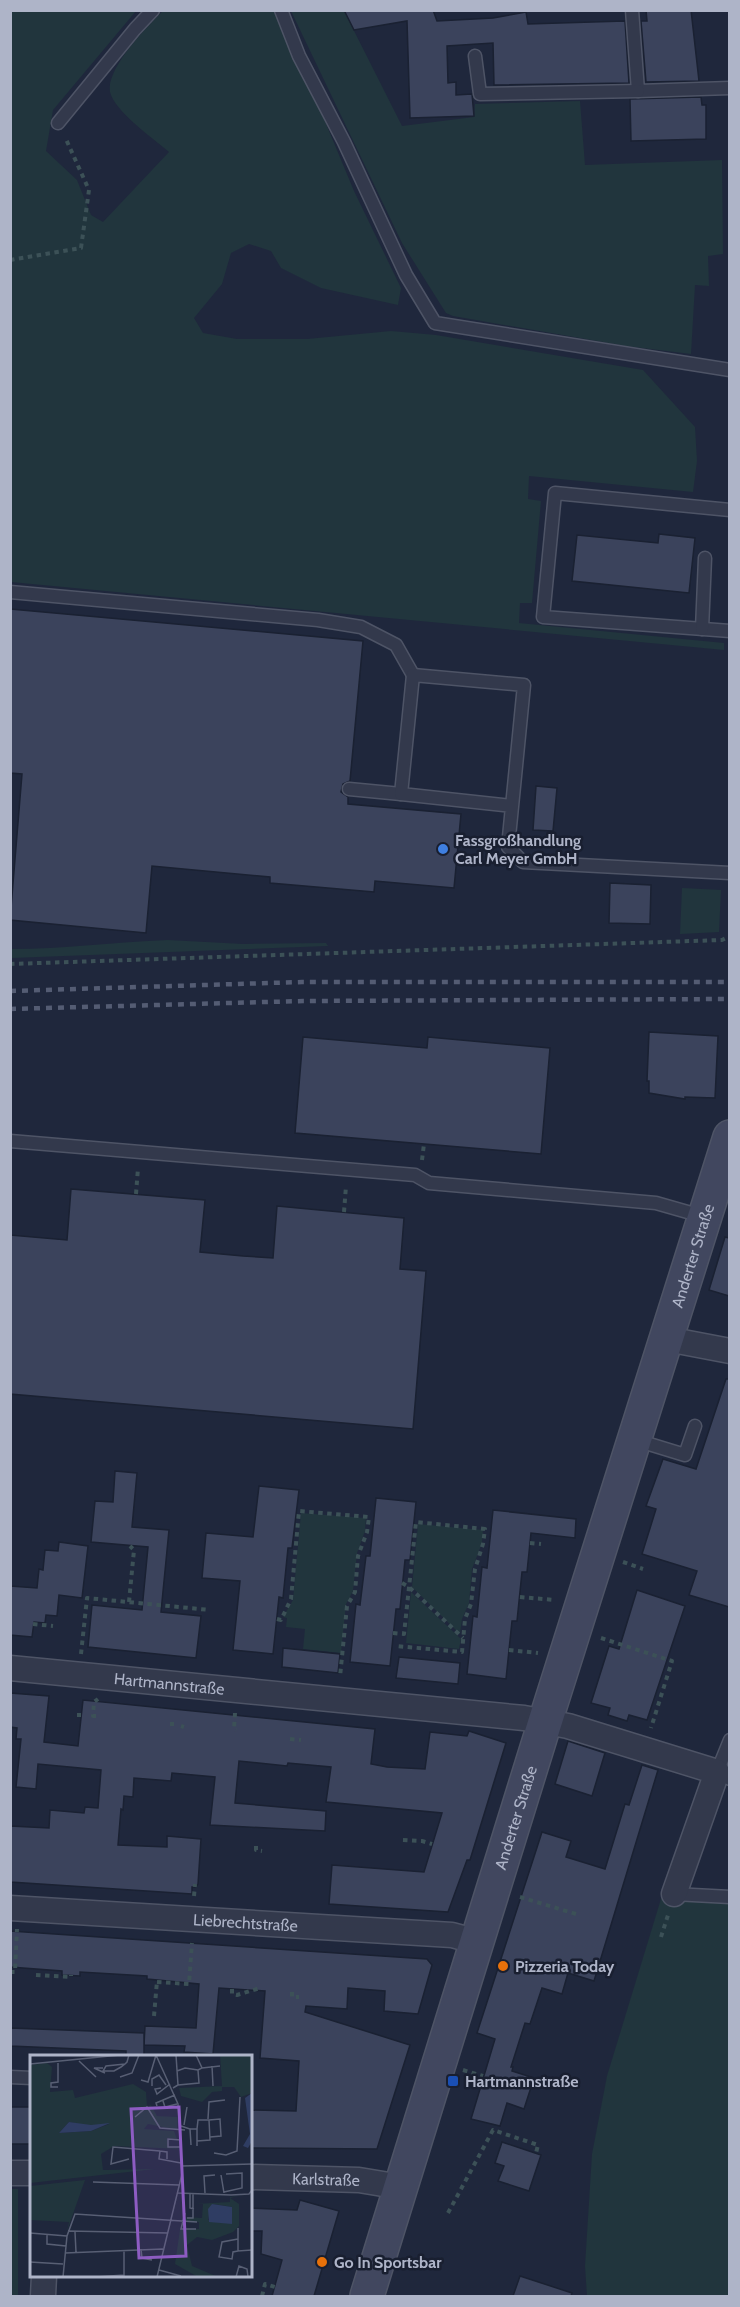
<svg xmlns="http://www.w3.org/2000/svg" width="740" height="2307" viewBox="0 0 740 2307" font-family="Cabin,sans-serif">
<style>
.green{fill:#21353d}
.building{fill:#3b435c;stroke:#1a2132;stroke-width:1.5}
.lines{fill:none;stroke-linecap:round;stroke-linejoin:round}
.lane-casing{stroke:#4e5466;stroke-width:15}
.street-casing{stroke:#4e5466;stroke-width:27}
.secondary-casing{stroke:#4e5466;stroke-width:36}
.path{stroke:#3c5157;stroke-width:4;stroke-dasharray:4.5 4.5;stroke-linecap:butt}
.lane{stroke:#33394c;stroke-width:12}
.street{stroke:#33394c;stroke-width:24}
.secondary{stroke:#41475f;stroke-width:33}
.rail{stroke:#545c73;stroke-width:4.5;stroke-dasharray:6 6;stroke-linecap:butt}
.shop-dot{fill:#3f7fe0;stroke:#191f30;stroke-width:2}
.food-dot{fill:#e8710a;stroke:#191f30;stroke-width:2}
.transit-dot{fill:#1a4fb4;stroke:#191f30;stroke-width:2}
.labels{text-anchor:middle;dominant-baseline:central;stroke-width:5;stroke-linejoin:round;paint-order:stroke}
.poi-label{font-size:16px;font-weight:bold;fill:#aeb4c8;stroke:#191f30;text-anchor:start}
.street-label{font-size:16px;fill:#aeb4c8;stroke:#191f30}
.inset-road{fill:none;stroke:#585f74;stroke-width:1.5}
.view{fill:#8d5cc2;fill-opacity:0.15;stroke:#8d5cc2;stroke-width:3}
.inset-edge{fill:none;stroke:#aeb4c8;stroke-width:3}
</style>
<rect width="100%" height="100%" fill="#1f273c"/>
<!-- green -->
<g class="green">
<path d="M10 11H136L53 110 46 151 77 180 91 215 103 222 169 152C153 138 115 112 110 92 106 68 147 27 163 11H279L354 191 401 288 398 305 321 288 281 268 271 251 249 244 231 253 222 284 194 318 203 333 237 339H307L391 331 436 335 643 370 695 427 697 461 693 492 529 476 528 499 541 501 532 603H520L519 623 724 643V650L11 582Z"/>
<path d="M291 11H344L402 126 474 117 475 104 580 101 585 165 722 160 723 254 708 256 709 286 695 285 691 354 626 346 453 316 446 313 402 243Z"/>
<path d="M682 888 721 890 719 932 680 934Z"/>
<path d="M168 940 243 944 326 943 328 946 11 958V949C63 949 115 942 168 940Z"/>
<path d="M301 1513 366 1518 365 1531 357 1553 353 1591 346 1604 341 1653 303 1649 305 1629 286 1627 287 1618 283 1617 293 1600Z"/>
<path d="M418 1524 483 1530 482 1543 472 1569 469 1603 462 1619 460 1634 412 1587Z"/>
<path d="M411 1592 461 1639 459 1649 406 1643Z"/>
<path d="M664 1889 729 1895V2296H587L585 2266 592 2154 607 2076Z"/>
<rect x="11" y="2189" width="7" height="107"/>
</g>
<!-- building -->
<g class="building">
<path d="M344 10H433L437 21 493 18 526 12 528 24 625 21 629 83 494 85 493 43 447 46 448 83 456 82V95L472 94 474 116 410 118 407 21 354 30Z"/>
<path d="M646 10H691L699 81 646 82 641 21H647Z"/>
<path d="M701 97 702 105H706V139L631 141 630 99Z"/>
<path d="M659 534 695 538 689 593 572 581 577 535 658 543Z"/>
<path d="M10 609 363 641 350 781 343 784 341 792 348 797V804L461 814 454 888 375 881 374 892 270 883V877L152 866 146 933 10 920 22 774 10 773Z"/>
<path d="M536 786 557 788 553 831 533 830Z"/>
<path d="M610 883 651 885 650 924 609 923Z"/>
<path d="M649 1032 718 1036 715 1098 685 1097V1099L649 1093V1081H647Z"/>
<path d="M303 1037 427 1048 428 1037 550 1048 541 1154 295 1133Z"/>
<path d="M71 1189 205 1200 200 1252 243 1256 273 1258 277 1206 404 1218 400 1269 426 1271 413 1429 10 1394V1235L67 1240Z"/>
<path d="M725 1237 729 1238V1296L709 1290Z"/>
<path d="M726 1379H729V1607L689 1595 697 1571 642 1554 656 1509 646 1506 663 1459 696 1469Z"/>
<path d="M115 1471 137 1473 132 1527 169 1530 161 1612 201 1616 196 1658 88 1647 92 1605 142 1610 148 1547 91 1542 95 1501 113 1502Z"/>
<path d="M259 1486 299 1490 292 1548H288L283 1598 279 1597 273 1654 233 1650 240 1581 202 1578 206 1533 253 1537Z"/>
<path d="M376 1498 416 1502 410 1560H405L400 1609H396L390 1666 350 1662 356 1604 360 1605 366 1556H370Z"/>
<path d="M493 1510 576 1519 575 1538 531 1533 527 1572H522L517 1621H512L506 1679 467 1674 473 1616 477 1617 482 1567 487 1568Z"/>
<path d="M59 1542 88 1546 82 1598 59 1595 57 1616 46 1615 45 1623 34 1622 32 1637 10 1635V1586L37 1588 39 1569 43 1570 45 1550 58 1551Z"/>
<path d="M637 1590 685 1606 647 1720 629 1715 627 1721 608 1715 610 1708 591 1703 609 1646 619 1649Z"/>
<path d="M283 1648 340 1654 338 1673 282 1667Z"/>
<path d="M399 1657 460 1663 458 1684 396 1678Z"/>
<path d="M10 1693 49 1696 44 1742 78 1746 83 1700 375 1729 371 1764 387 1767 425 1769 430 1732 467 1736 469 1731 506 1743 470 1860H467L448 1912 329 1904 332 1865 424 1872 442 1813 326 1802 331 1767 288 1763 287 1766 239 1761 235 1803 326 1811 325 1831 210 1825 215 1777 172 1773 171 1781 134 1778 133 1797 124 1796 123 1810 121 1809 118 1845 167 1847V1836L201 1839 198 1884 196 1887H192V1894L10 1882V1826L49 1828 50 1810 84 1813 85 1807 98 1808 101 1770 38 1764 36 1789 16 1787 21 1739H16L17 1728 10 1727Z"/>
<path d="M568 1741 605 1753 592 1796 555 1784Z"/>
<path d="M642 1765 658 1770 594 1981 568 1973 562 1994 542 1988 530 2024 525 2023 511 2067H513L512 2071 534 2078 524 2109 507 2103 500 2126 471 2119 495 2039 477 2033 542 1832 571 1841 566 1857 605 1869 625 1804 629 1805Z"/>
<path d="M10 1931 427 1959 432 1965 418 2014 384 2011 385 1991 348 1988 347 2009 306 2006 305 2012 410 2045 377 2149 250 2148V2110L296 2111 299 2061 260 2058 265 1991 219 1988 213 2054 184 2052 185 2046 144 2045 145 2026 196 2028 199 1984 147 1979V1976L80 1972V1976L62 1975V1971L10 1967Z"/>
<path d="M10 2028 144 2033V2056H126V2051L10 2046Z"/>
<rect x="10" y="2107" width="22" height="37"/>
<path d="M502 2142 541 2155 529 2191 498 2181 504 2166 495 2163Z"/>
<path d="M300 2200 339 2211 314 2296H272L282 2260 261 2254 262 2231H250V2208L297 2210Z"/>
<path d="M520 2276 572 2293 571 2296H513Z"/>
</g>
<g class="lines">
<!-- lane casing -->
<g class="lane-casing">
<g id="lane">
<path d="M281 10 299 56 344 142 406 275 435 323 730 370"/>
<path d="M632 10 638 91 730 88"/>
<path d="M475 56 480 94 638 91"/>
<path d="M58 123 135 29 153 10"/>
<path d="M730 510 555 493 543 617 730 631"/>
<path d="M10 592 318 620 361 627 396 645 413 675"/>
<path d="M702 629 705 558"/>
<path d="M349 789 401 794"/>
<path d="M512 806 401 794 413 675 524 685 508 847 523 862 730 873"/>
<path d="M10 1141 415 1175 429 1183 656 1203 705 1217"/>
<path d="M636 1440 685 1455 695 1426"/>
<path d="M730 1740 717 1772 730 1779"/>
<path d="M674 1894 730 1897"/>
<path d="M10 2077 32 2078"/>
</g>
</g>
<!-- street casing -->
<g class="street-casing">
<g id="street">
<path d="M667 1339 730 1351"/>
<path id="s1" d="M10 1668 524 1718 568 1726 717 1772 674 1894"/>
<path id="s2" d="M10 1908 452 1935 478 1942"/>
<path d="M10 2173H32"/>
<path id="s3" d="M250 2177 359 2180 401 2187"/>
<path d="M43 2296 44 2276"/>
</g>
</g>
<!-- secondary casing -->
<g class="secondary-casing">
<g id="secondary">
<path id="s4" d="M367 2296 545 1722 730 1137"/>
</g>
</g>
<!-- path -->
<g class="path">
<path d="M10 260 81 248 89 190 65 137"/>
<path d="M10 964 722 940 730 936"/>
<path d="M422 1160 424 1144"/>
<path d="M136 1194 138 1168"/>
<path d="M344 1212 346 1186"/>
<path d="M530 1543 541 1544"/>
<path d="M623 1562 643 1569"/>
<path d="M402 1583 409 1587 463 1638"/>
<path d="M520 1597 555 1600"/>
<path d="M129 1602 134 1550 130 1546"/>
<path d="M277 1619 281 1620 291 1599 299 1511 369 1517 367 1532 358 1556 355 1592 347 1606 340 1677"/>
<path d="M33 1624 53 1626"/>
<path d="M393 1633 404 1634 416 1522 485 1529 483 1544 475 1569 471 1604 465 1619 462 1652 396 1646"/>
<path d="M601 1638 672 1661 651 1728"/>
<path d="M509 1650 538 1653"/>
<path d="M81 1654 87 1598 210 1610"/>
<path d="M235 1713 234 1729 236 1730"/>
<path d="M77 1715H81"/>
<path d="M96 1716H93L94 1702 98 1699"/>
<path d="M170 1724H174"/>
<path d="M181 1726 184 1727"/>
<path d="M290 1739 301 1740"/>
<path d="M403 1840 422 1841 432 1844"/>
<path d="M256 1846V1850L262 1851"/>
<path d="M194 1896 195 1884"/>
<path d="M520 1897 576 1914"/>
<path d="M661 1937 668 1915"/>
<path d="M10 1972H15L17 1929"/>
<path d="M36 1975 71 1977V1975"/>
<path d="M157 1982 189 1984 192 1943"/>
<path d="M232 1989V1994L237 1995 260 1988"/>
<path d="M292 1992V1997H299"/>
<path d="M154 2016 157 1981"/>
<path d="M463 2070 483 2076"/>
<path d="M448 2213 493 2130 538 2145 536 2153"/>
<path d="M262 2296 265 2284 275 2287"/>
</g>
<!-- lane -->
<use href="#lane" class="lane"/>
<!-- street -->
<use href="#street" class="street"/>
<!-- secondary -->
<use href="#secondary" class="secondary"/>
<!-- rail -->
<g class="rail">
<path d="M10 991 302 982H730"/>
<path d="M10 1009 303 1001 730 999"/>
</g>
</g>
<!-- markers -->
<circle class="shop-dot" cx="443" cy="849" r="6"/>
<g class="food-dot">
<circle cx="503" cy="1966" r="6"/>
<circle cx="322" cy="2262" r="6"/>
</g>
<rect class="transit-dot" x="447" y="2075" width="12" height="12" rx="3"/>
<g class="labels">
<!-- poi labels -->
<g class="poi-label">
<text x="455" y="840">Fassgroßhandlung<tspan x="455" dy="18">Carl Meyer GmbH</tspan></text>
<text x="515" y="1966">Pizzeria Today</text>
<text x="465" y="2081">Hartmannstraße</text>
<text x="334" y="2262">Go In Sportsbar</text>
</g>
<!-- street labels -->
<g class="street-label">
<text stroke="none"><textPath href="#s4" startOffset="1090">Anderter Straße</textPath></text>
<text stroke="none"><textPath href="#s1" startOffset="160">Hartmannstraße</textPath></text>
<text stroke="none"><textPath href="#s4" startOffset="501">Anderter Straße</textPath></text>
<text stroke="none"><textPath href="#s2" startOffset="236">Liebrechtstraße</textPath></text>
<text stroke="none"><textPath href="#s3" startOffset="76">Karlstraße</textPath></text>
</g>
</g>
<!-- overview -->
<g transform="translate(30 2055)">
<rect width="222" height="222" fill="#1f273c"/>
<path d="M190 0H222V38L211 42 204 32H192V36L182 37 172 47 151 41 149 33 192 31ZM17 8 22 12 20 37 43 35 45 43 103 29 116 37 117 52 121 50 127 61 148 62 147 75 118 69 114 74 144 76 147 84 137 83V91L150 94 84 91 71 99 73 115 125 114 0 128V10ZM39 67 61 71 79 69 61 76 29 78ZM55 125 37 176 39 167 0 165V131ZM209 141 200 143 209 149V171L203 177 182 185 167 182 157 190 162 211 188 222H168L145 209 150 174H169V167H155V162L172 163 173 149H165L200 147V142ZM182 149 202 152V168L178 165Z" fill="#21353d" fill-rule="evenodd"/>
<path d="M222 38V86L218 93 213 91 220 79 215 43ZM39 67 61 70 80 68 61 76 29 78ZM182 149 202 152V169L179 167 178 154Z" fill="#2f3d63"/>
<path class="inset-road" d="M126 0 148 49 152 119 127 222M49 6 66 22M28 8V27L21 28V32H28M0 9 90 0M95 9 76 11 73 16H84L91 12 95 9 97 7 99 0M182 11 183 31M73 13H64L75 18M172 13 190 11M147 16 155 13 168 15M90 22 102 18 109 0M111 25 118 27 126 0M148 30 169 28 168 15 172 13 166 0M122 31V24L129 20 136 30M131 33 125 34 127 39 140 29M143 33 148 30 146 0M133 46 135 52 147 49M127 51 126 48 145 40M105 62 117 52 130 73 155 75M178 64 179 47 195 45M179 65 190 64 191 81 180 82M154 70 157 52M151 71 160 74 161 90M160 74H167V91M167 74 168 65H179L180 85 167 86M151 85 138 84V92H152M184 98 196 100 207 96 210 42M99 104 81 109 83 92 130 96M137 104V97L130 96 129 104 151 108M152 111 222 109M191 120 194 138M63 127 149 130M194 137 212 133V118L196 119M148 138 201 140 219 139 222 135M175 138 174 121 185 120M160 139V153L164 154M155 158 151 174H166M157 163H163V139M208 173V196L222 195M38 176 138 178M45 177 46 197M0 178 37 181M17 179V189L36 191M208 184 192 187 189 202 202 204 203 197 208 196M111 194 112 203 122 205M94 195V221M35 198 133 194M0 207 33 209M129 215 151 221M33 222 37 181 45 159 167 167M66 222 94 220M206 222 209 211 217 214 218 222"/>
<path class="view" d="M149 52 156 201 109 203 101 54Z"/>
<rect width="222" height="222" class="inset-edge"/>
</g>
<!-- border -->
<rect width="740" height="2307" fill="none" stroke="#aeb4c8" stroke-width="24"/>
</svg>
